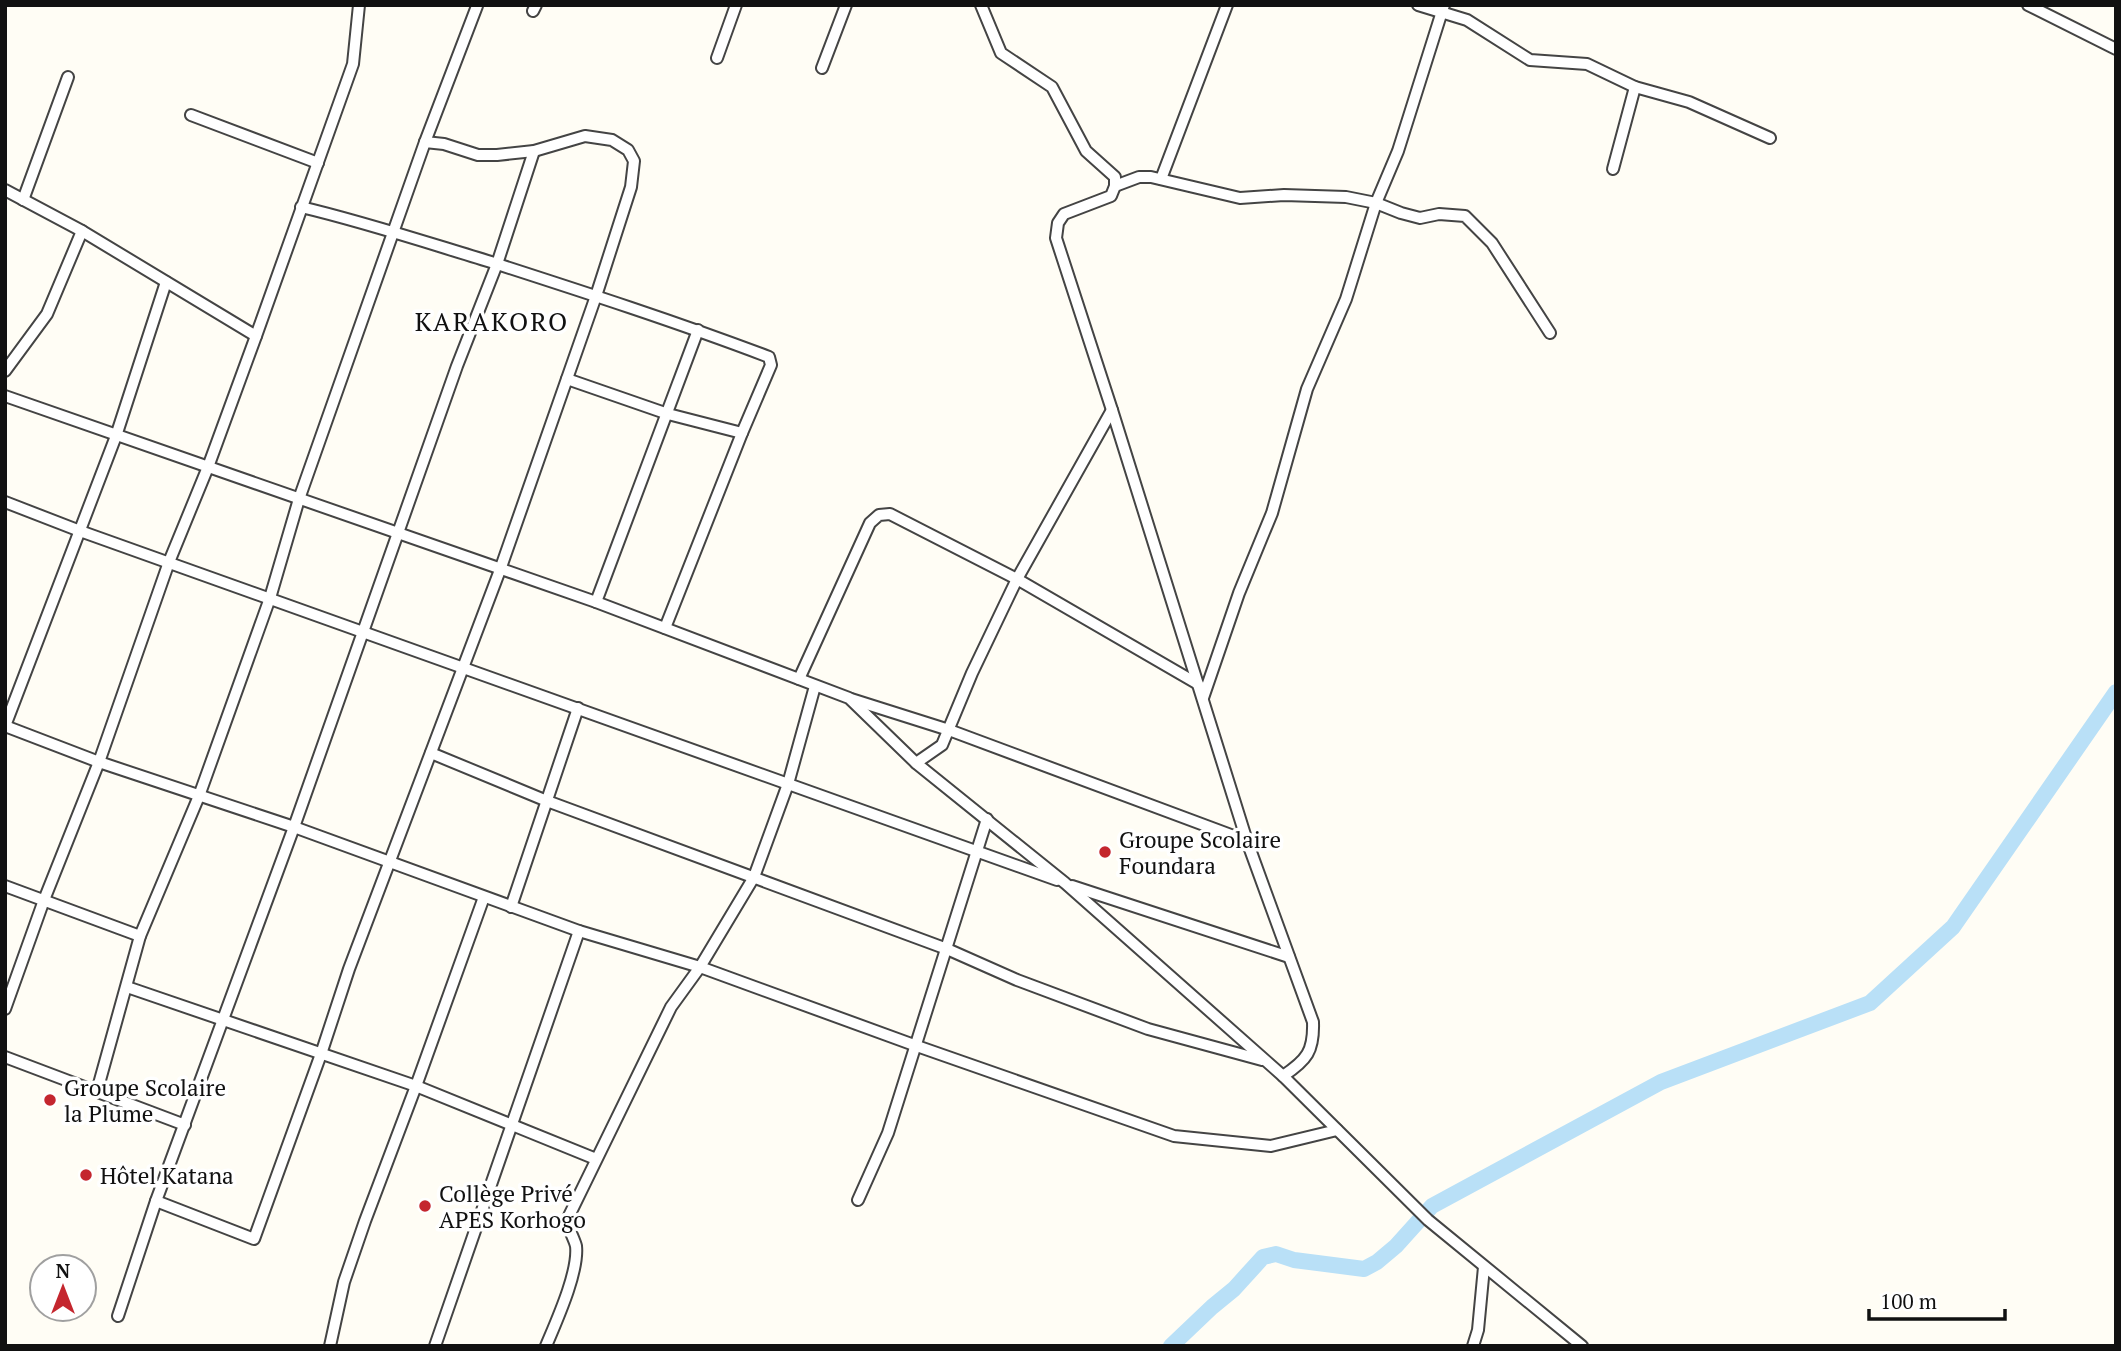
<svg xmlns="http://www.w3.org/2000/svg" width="2121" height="1351" viewBox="0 0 2121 1351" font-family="'PT Serif',serif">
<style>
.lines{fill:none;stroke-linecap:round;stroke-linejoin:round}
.river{stroke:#b9e0f7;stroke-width:16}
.minor-casing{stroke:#444;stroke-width:14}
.minor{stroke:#fff;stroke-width:10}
.poi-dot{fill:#c4262e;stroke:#fff;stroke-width:2.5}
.labels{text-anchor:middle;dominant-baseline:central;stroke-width:7;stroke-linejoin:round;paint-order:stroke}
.poi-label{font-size:23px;fill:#111;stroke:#fff;text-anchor:start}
.quarter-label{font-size:26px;letter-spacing:2px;fill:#111;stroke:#fff}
</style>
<rect width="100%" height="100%" fill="#fffdf5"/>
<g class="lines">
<!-- river -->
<path class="river" d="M1171 1346 1212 1307 1234 1289 1263 1257 1276 1254 1294 1260 1364 1269 1377 1262 1396 1246 1432 1206 1661 1082 1870 1003 1953 927 2116 692"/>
<!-- minor casing -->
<g class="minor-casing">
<g id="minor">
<path d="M981 5 1001 53 1052 87 1086 151 1115 177V186L1111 196 1064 214 1058 223 1056 238 1112 410 1247 841 1313 1022C1314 1051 1307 1060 1283 1076"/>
<path d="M1418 5 1467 20 1530 60 1587 64 1635 87 1689 102 1770 138"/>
<path d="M2028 5 2116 49"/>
<path d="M533 11 536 5"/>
<path d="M717 58 736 5"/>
<path d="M822 68 846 5"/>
<path d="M191 115 318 163"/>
<path d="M1613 169 1635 87"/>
<path d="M1161 179 1227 5"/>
<path d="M1115 186 1139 177H1151L1240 198 1284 195 1346 197 1376 203 1401 213 1420 218 1439 214 1465 216 1492 243 1550 333"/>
<path d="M5 190 82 231 256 336"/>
<path d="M23 200 68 77"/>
<path d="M301 207C365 222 428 243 491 262 584 292 677 322 769 357L771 365 742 433 665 628"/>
<path d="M5 371 47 314 82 231"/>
<path d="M567 379 668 414 742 433"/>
<path d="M5 396 596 602 849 698 916 763 1065 883 1283 1076 1428 1220 1582 1346"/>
<path d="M5 502 80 531 1057 880"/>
<path d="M596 602 698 330"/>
<path d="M799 679 870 523 879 515 890 514 1017 579 1198 684"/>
<path d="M1203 698 1239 593 1272 513 1307 389 1346 299 1376 203 1398 151 1444 5"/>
<path d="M851 699 949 730 1247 841"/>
<path d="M5 726 99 762 294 827 579 931 700 967 914 1045 1174 1136 1271 1146 1337 1130"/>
<path d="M5 726 116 436 166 282"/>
<path d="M431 753 547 801 947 949 1017 980 1148 1029 1262 1060"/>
<path d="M916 763 942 745 972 673 1017 579 1112 410"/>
<path d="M5 886 140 936"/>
<path d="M1072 886 1289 957"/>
<path d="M511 907 578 708"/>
<path d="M127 987 416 1086 596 1159"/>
<path d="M5 1009 44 900 99 762 169 562 208 467 256 336 353 64 359 5"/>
<path d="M5 1057 185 1125"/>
<path d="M97 1091 140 936 199 796 270 598 299 499 425 142 477 6"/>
<path d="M858 1200 888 1133 987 819"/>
<path d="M156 1201 254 1239 321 1054 349 969 500 570 596 296 631 187 634 161 628 150 612 140 585 136 534 151 497 155H478L444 144 425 142"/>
<path d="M118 1316 156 1201 294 827 457 366 497 264 534 151"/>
<path d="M330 1346 344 1282 365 1221 416 1086 484 897"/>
<path d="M435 1346 579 931"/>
<path d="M546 1346C556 1322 579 1272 576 1246 574 1238 568 1229 567 1220L671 1007 700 967 754 877 788 784 815 686"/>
<path d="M1473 1346 1478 1330 1484 1267"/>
</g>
</g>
<!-- minor -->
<use href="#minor" class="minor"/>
</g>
<!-- markers -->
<g class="poi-dot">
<circle cx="1105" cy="852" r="7"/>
<circle cx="50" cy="1100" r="7"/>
<circle cx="86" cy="1175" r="7"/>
<circle cx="425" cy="1206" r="7"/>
</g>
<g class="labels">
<!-- poi labels -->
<g class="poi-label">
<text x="1119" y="839">Groupe Scolaire<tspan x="1119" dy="26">Foundara</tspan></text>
<text x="64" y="1087">Groupe Scolaire<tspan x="64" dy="26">la Plume</tspan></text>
<text x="100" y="1175">Hôtel Katana</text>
<text x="439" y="1193">Collège Privé<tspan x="439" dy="26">APES Korhogo</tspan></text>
</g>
<!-- quarter labels -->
<g class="quarter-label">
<text x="492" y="321">KARAKORO</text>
</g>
</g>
<!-- border -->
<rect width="2121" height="1351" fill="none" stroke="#111111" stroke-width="14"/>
<!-- north arrow -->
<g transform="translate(63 1288)"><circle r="33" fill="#ffffff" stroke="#a0a0a0" stroke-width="2"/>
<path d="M0-5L12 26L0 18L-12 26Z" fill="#c4262e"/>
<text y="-10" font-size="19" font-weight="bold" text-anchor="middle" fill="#111111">N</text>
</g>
<!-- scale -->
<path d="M1869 1309v10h136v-10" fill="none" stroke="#111111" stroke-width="3.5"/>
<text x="1880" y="1309" font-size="21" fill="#111111" stroke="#ffffff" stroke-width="5" paint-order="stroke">100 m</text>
</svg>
